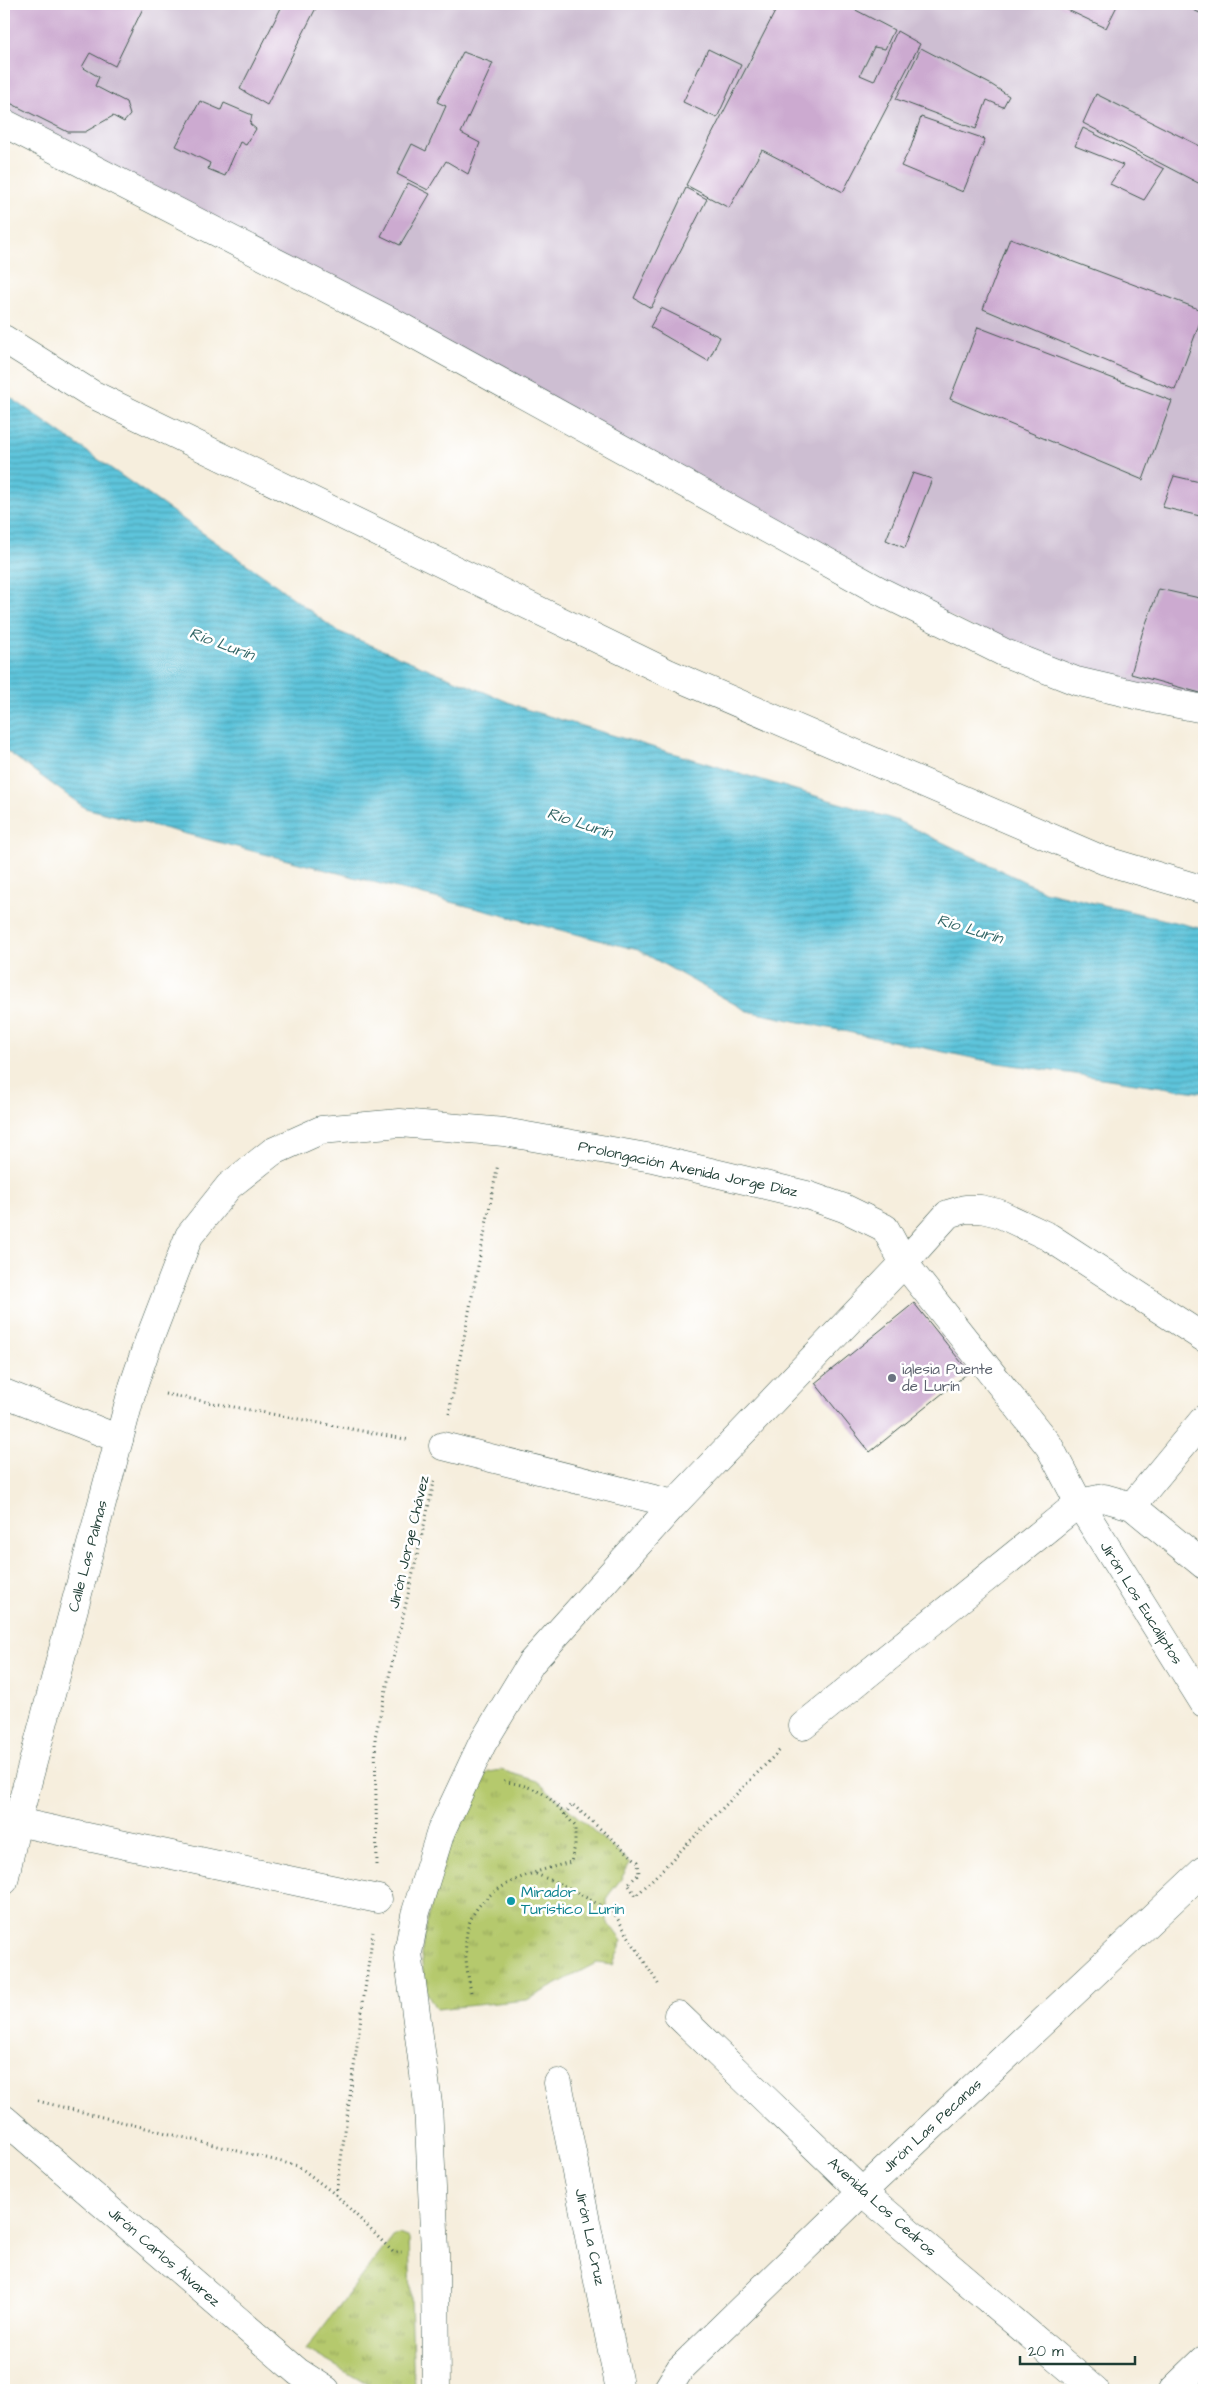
<svg xmlns="http://www.w3.org/2000/svg" width="1208" height="2394" viewBox="0 0 1208 2394" font-family="'Architects Daughter',sans-serif">
<style>
.industrial{fill:#cdbed2}
.park{fill:url(#park-tufts);stroke:#6a8350}
.water{fill:url(#water-rules);stroke:#3e8088}
.building{fill:#ccaad0}
.lines{fill:none;stroke-linecap:round;stroke-linejoin:round}
.minor-casing{stroke:#3f584d;stroke-width:29}
.path{stroke:#3f584d;stroke-width:3;stroke-dasharray:1 4;stroke-linecap:butt}
.minor{stroke:#fff;stroke-width:28}
.worship-dot{fill:#6b7280;stroke:#fff;stroke-width:2}
.culture-dot{fill:#0f9aa8;stroke:#fff;stroke-width:2}
.labels{text-anchor:middle;dominant-baseline:central;stroke-width:5;stroke-linejoin:round;paint-order:stroke}
.street-label{font-size:15px;fill:#1f3d34;stroke:#fff}
.worship-label{font-size:15px;fill:#5b616d;stroke:#fff;text-anchor:start}
.culture-label{font-size:15px;fill:#0d838f;stroke:#fff;text-anchor:start}
.water-label{font-size:16px;font-style:italic;fill:#326666;stroke:#fff}
</style>
<defs>
<pattern id="park-tufts" width="24" height="20" patternUnits="userSpaceOnUse" patternTransform="scale(1.25)"><rect width="24" height="20" fill="#b5c96d"/><path d="M3 7l-1-3M5 7V3M7 7l1-3M15 17l-1-3M17 17v-4M19 17l1-3" fill="none" stroke="#93a45a"/></pattern>
<pattern id="water-rules" width="6" height="5" patternUnits="userSpaceOnUse" patternTransform="scale(1.25)"><rect width="6" height="5" fill="#5dc4db"/><path d="M0 2.5h6" fill="none" stroke="#4ca0b2"/></pattern>
</defs>
<rect width="100%" height="100%" fill="#fff"/>
<filter id="ink" filterUnits="userSpaceOnUse"><feTurbulence type="fractalNoise" baseFrequency=".02" numOctaves="2"/><feDisplacementMap in="SourceGraphic" scale="10" xChannelSelector="R" yChannelSelector="G"/><feConvolveMatrix kernelMatrix="1 2 1 2 8 2 1 2 1" color-interpolation-filters="sRGB"/></filter>
<filter id="wash" filterUnits="userSpaceOnUse"><feTurbulence type="fractalNoise" baseFrequency=".0096" numOctaves="4" result="noise"/><feDisplacementMap in="SourceGraphic" scale="20" xChannelSelector="R" yChannelSelector="G"/><feGaussianBlur stdDeviation="1.12" result="paint"/><feColorMatrix in="noise" values="0 0 0 0 0 0 0 0 0 0 0 0 0 0 0 0 0 1.4 0 .05"/><feComposite in="paint" operator="in"/></filter>
<g filter="url(#wash)">
<rect width="100%" height="100%" fill="#f6eedd"/>
<!-- industrial -->
<path class="industrial" d="M4 4H1204V703L1137 690 1015 649 4 133Z"/>
<!-- park -->
<g class="park">
<path d="M501 1770 537 1781 630 1863 621 1879 607 1897V1921L622 1941 613 1965 596 1963 527 2000 436 2009 425 1989 421 1955 428 1916 445 1857 479 1778 489 1772Z"/>
<path d="M399 2234 409 2238 414 2390H377L306 2349 394 2235Z"/>
</g>
<!-- water -->
<path class="water" d="M4 393 268 579 337 631 525 709 896 820 1044 891 1204 929V1093L992 1062 747 1011 638 950 85 808 4 749Z"/>
<g id="blocks">
<!-- building -->
<g class="building">
<path d="M4 4H145L115 66 90 53 82 67 99 77 95 86 126 102 130 115 124 122 113 116 85 132H68L4 100Z"/>
<path d="M283 4H318L267 105 240 89Z"/>
<path d="M779 4H851L850 7 894 30 885 49 874 47 860 75 874 81 897 31 920 44 843 192 762 150 729 208 686 185Z"/>
<path d="M1055 4H1118L1106 28Z"/>
<path d="M1181 4H1204V15Z"/>
<path d="M921 48 992 85 1009 96 1003 107 987 100 976 129 896 99Z"/>
<path d="M708 49 741 65 717 118 683 102Z"/>
<path d="M463 52 493 63 461 133 480 143 468 174 446 161 428 190 397 174 412 144 426 151 446 106 437 102Z"/>
<path d="M1096 94 1204 148V186L1083 123Z"/>
<path d="M200 101 221 110 224 103 252 115 250 124 256 129 246 145 240 142 225 176 208 169 210 163 176 146Z"/>
<path d="M921 117 985 139 963 192 901 166 911 147Z"/>
<path d="M1083 128 1164 169 1144 200 1110 184 1123 165 1075 146Z"/>
<path d="M408 183 430 194 400 245 381 236Z"/>
<path d="M686 188 707 199 651 308 634 298Z"/>
<path d="M1010 238 1204 311 1175 390 983 309Z"/>
<path d="M661 308 720 337 708 361 650 327Z"/>
<path d="M978 327 1172 401 1143 480 950 399Z"/>
<path d="M913 473 932 479 905 548 886 540Z"/>
<path d="M1174 476 1204 483V517L1162 507Z"/>
<path d="M1159 589 1204 599V694L1131 674 1142 634Z"/>
<path d="M914 1303 969 1372 870 1452 815 1383Z"/>
</g>
</g>
</g>
<g filter="url(#ink)">
<use href="#blocks" fill-opacity="0" stroke="#3f584d" stroke-width="1"/>
<g class="lines">
<!-- minor casing -->
<g class="minor-casing">
<g id="minor">
<path d="M4 123 392 322 878 590 1005 653 1076 681 1158 700 1204 709"/>
<path d="M4 339 92 394 668 673 1103 860 1204 890"/>
<path d="M4 1393 119 1439"/>
<path d="M443 1446 674 1504"/>
<path d="M1132 1506 1204 1419"/>
<path d="M803 1726 1079 1503 1104 1498 1132 1506 1204 1565"/>
<path d="M17 1822 378 1899"/>
<path d="M4 1881 17 1822 133 1387 149 1340 189 1236 229 1186 272 1152 321 1130 400 1123 504 1132 652 1158 807 1195 844 1208 885 1228 904 1263 1049 1446 1079 1503 1204 1703"/>
<path d="M678 2015 862 2192 1095 2390"/>
<path d="M558 2083 620 2390"/>
<path d="M4 2119 298 2372 326 2390"/>
<path d="M436 2390 435 2251 428 2104 408 1953 415 1915 441 1831 482 1744 531 1663 674 1504 904 1263 948 1214 965 1209H981L998 1213 1049 1237 1204 1338"/>
<path d="M667 2390 680 2369 862 2192 1204 1870"/>
<path d="M1173 2390 1204 2360"/>
</g>
</g>
<!-- path -->
<g class="path">
<path d="M165 1394 410 1440"/>
<path d="M449 1414 498 1164"/>
<path d="M565 1815 572 1804 638 1862 639 1874 628 1884 636 1896 780 1750"/>
<path d="M377 1865 375 1737 435 1478"/>
<path d="M536 1874 567 1887 614 1913 660 1987"/>
<path d="M471 1992C467 1971 463 1949 468 1927 480 1885 534 1872 571 1862L575 1846V1826C548 1795 544 1788 501 1781"/>
<path d="M38 2101 298 2166 336 2195 393 2252H402"/>
<path d="M336 2195 373 1932"/>
</g>
<!-- minor -->
<use href="#minor" class="minor"/>
</g>
</g>
<!-- markers -->
<circle class="worship-dot" cx="892" cy="1378" r="5"/>
<circle class="culture-dot" cx="511" cy="1901" r="5"/>
<g class="labels">
<!-- street labels -->
<g class="street-label">
<text transform="translate(688 1169) rotate(12)">Prolongación Avenida Jorge Diaz</text>
<text transform="translate(409 1542) rotate(-77)">Jirón Jorge Chávez</text>
<text transform="translate(88 1556) rotate(-75)">Calle Las Palmas</text>
<text transform="translate(1141 1603) rotate(58)">Jirón Los Eucaliptos</text>
<text transform="translate(932 2126) rotate(-43)">Jirón Las Pecanas</text>
<text transform="translate(882 2207) rotate(42)">Avenida Los Cedros</text>
<text transform="translate(590 2237) rotate(78)">Jirón La Cruz</text>
<text transform="translate(164 2257) rotate(41)">Jirón Carlos Álvarez</text>
</g>
<!-- worship labels -->
<g class="worship-label">
<text x="902" y="1369">iglesia Puente<tspan x="902" dy="17">de Lurín</tspan></text>
</g>
<!-- culture labels -->
<g class="culture-label">
<text x="521" y="1892">Mirador<tspan x="521" dy="17">Turístico Lurin</tspan></text>
</g>
<!-- water labels -->
<g class="water-label">
<text transform="translate(222 644) rotate(20)">Río Lurín</text>
<text transform="translate(580 823) rotate(18)">Río Lurín</text>
<text transform="translate(970 929) rotate(17)">Río Lurín</text>
</g>
</g>
<!-- margin -->
<rect width="1208" height="2394" fill="none" stroke="#fff" stroke-width="20"/>
<!-- scale -->
<path d="M1020 2356v8h115v-8" fill="none" stroke="#1f3d34" stroke-width="2.5"/>
<text x="1028" y="2356" font-size="15" fill="#1f3d34" stroke="#ffffff" stroke-width="4" paint-order="stroke">20 m</text>
</svg>
